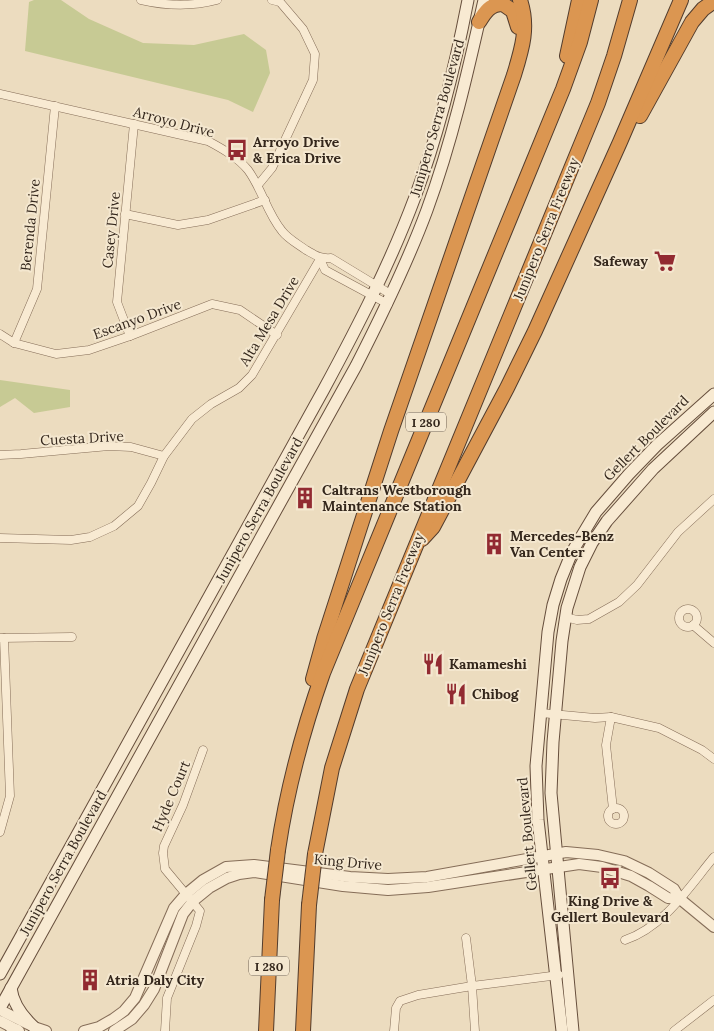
<svg xmlns="http://www.w3.org/2000/svg" width="714" height="1031" viewBox="0 0 714 1031" font-family="Lora,serif">
<style>
.green{fill:#c7ca94}
.lines{fill:none;stroke-linecap:round;stroke-linejoin:round}
.minor-casing{stroke:#856d58;stroke-width:9}
.tertiary-casing{stroke:#856d58;stroke-width:12}
.secondary-casing{stroke:#664e3c;stroke-width:13}
.motorway-casing{stroke:#523c2d;stroke-width:16}
.minor{stroke:#f8ead2;stroke-width:8}
.tertiary{stroke:#f8ead2;stroke-width:10}
.secondary{stroke:#f8ead2;stroke-width:11}
.motorway{stroke:#db9651;stroke-width:14}
.motorway-bridge-casing{stroke:#523c2d;stroke-width:16;stroke-linecap:butt}
.motorway-bridge{stroke:#db9651;stroke-width:14}
.labels{text-anchor:middle;dominant-baseline:central;stroke-width:4;stroke-linejoin:round;paint-order:stroke}
.shield{fill:#f4e7cf;stroke:#6e6152;stroke-width:1}
.shield-label{font-size:12px;font-weight:bold;fill:#34271c}
.street-label{font-size:14px;fill:#34271c;stroke:#f4e7cf}
.poi-label{font-size:14px;font-weight:bold;fill:#34271c;stroke:#f4e7cf;text-anchor:start}
</style>
<rect width="100%" height="100%" fill="#ecdcbf"/>
<!-- green -->
<g class="green">
<path d="M34 0H61L89 19 143 43 194 45 244 34 266 50 270 73 253 112 228 100 25 51 29 2Z"/>
<path d="M0 380 70 390V407L34 413 15 398 0 407Z"/>
</g>
<g class="lines">
<!-- minor casing -->
<g class="minor-casing">
<g id="minor">
<path d="M141 0C167 6 191 7 217 0"/>
<path d="M0 94 208 141C223 149 237 157 248 170 262 189 267 213 282 231 288 239 298 244 306 250 315 255 320 259 331 258L392 295"/>
<path d="M258 185 272 168 313 80 315 54 303 29 280 2 272 0"/>
<path d="M125 214 178 225 208 220 265 200"/>
<path d="M320 259 325 270 388 304"/>
<path d="M0 334 14 343 56 354 89 350 130 336 212 304 240 310 277 335"/>
<path d="M130 336 117 302 134 124"/>
<path d="M14 343 37 289 55 106"/>
<path d="M0 455 21 454 109 446 131 447 164 456"/>
<path d="M0 538 71 540 90 537 114 526 138 506 151 483 164 456 192 419 211 404 239 388 252 375 320 259"/>
<circle cx="688" cy="618" r="9"/>
<path d="M565 617 577 620 589 619 619 602 637 585 678 532 714 499"/>
<path d="M693 625 714 643"/>
<path d="M0 638 72 637"/>
<path d="M541 713 595 718 611 717 659 728 702 750 714 759"/>
<path d="M611 717 606 745 613 809"/>
<circle cx="616" cy="816" r="8"/>
<path d="M0 832 10 796 4 638"/>
<path d="M466 938 472 986 559 975"/>
<path d="M625 940C664 927 689 887 714 857"/>
<path d="M165 1031 167 998 196 926 200 911 165 869 163 853 164 846 183 805 203 750"/>
<path d="M394 1031 396 1008 400 1001 418 995 472 986 475 1031"/>
<path d="M674 1031 714 1000"/>
</g>
</g>
<!-- tertiary casing -->
<g class="tertiary-casing">
<g id="tertiary">
<path d="M0 1010 34 1027 46 1031"/>
<path d="M0 1021 19 1031"/>
<path d="M84 1031 99 1027 113 1019 124 1011 135 998 174 908 186 894 203 880 226 867 254 865 350 877 388 879 427 877 566 852 598 855 624 861 649 873 674 889 680 899 714 927"/>
<path d="M114 1031 132 1019 144 1005 154 989 183 914 193 901 209 888 227 878 239 874 254 872 343 886 388 890 428 887 579 864 602 867 631 876 649 886 668 898 680 899"/>
</g>
</g>
<!-- secondary casing -->
<g class="secondary-casing">
<g id="secondary">
<path d="M0 974 324 389C358 326 390 264 415 197 439 133 455 67 468 0"/>
<path d="M11 988C13 1004 22 1016 34 1027"/>
<path d="M0 1008 356 366C382 315 407 264 427 210 452 142 468 71 484 0"/>
<path d="M12 1031 17 1030"/>
<path d="M562 1031 538 820 536 766 548 632 553 605 561 579 572 552 596 512 629 474 657 445 714 394"/>
<path d="M573 1031 551 793 553 742 562 641 567 608 580 567 592 543 607 521 653 469 714 412"/>
</g>
</g>
<!-- motorway casing -->
<g class="motorway-casing">
<g id="motorway">
<path d="M479 22C485 12 490 4 503 4L513 11 518 27"/>
<path d="M567 56 579 0"/>
<path d="M640 116 692 22 703 9 714 1"/>
<path d="M422 539 433 527 507 388 535 331 620 142 681 0"/>
<path d="M313 679 324 639 391 431 514 75C522 49 529 27 520 0"/>
<path d="M278 850C287 789 303 730 323 673L563 89 580 42 591 0"/>
<path d="M315 854 332 768 357 689 598 103 614 56 630 0"/>
<path d="M266 1031 272 900"/>
<path d="M303 1031 309 905"/>
</g>
</g>
<!-- minor -->
<use href="#minor" class="minor"/>
<!-- tertiary -->
<use href="#tertiary" class="tertiary"/>
<!-- secondary -->
<use href="#secondary" class="secondary"/>
<!-- motorway -->
<use href="#motorway" class="motorway"/>
<!-- motorway-bridge casing -->
<g class="motorway-bridge-casing">
<g id="motorway-bridge">
<path d="M272 900 278 850"/>
<path d="M309 905 315 854"/>
</g>
</g>
<!-- motorway-bridge -->
<use href="#motorway-bridge" class="motorway-bridge"/>
</g>
<!-- icons -->
<defs>
<g id="bus-bare" transform="scale(1.725)"><path d="M-5-6H5V4H4V6H2V4H-2V6H-4V4H-5ZM-3.5-4V0h7V-4ZM-3.5 1.2v1.5H-2V1.2ZM2 1.2v1.5H3.5V1.2Z" fill="#922a31" stroke="#f4e7cf" stroke-width="2.5" paint-order="stroke"/></g>
<g id="supermarket-bare" transform="scale(1.725)"><path d="M-6-5.5h2.5l.6 2H6L4.5 2H-2.5L-4.4-4H-6ZM-1.5 3.2a1.3 1.3 0 1 0 .1 0ZM3 3.2a1.3 1.3 0 1 0 .1 0Z" fill="#922a31" stroke="#f4e7cf" stroke-width="2.5" paint-order="stroke"/></g>
<g id="building-bare" transform="scale(1.725)"><path d="M-4-6H4V6H1V3H-1V6H-4ZM-2.5-4.3h1.7v1.8h-1.7ZM.8-4.3h1.7v1.8H.8ZM-2.5-1h1.7V.8h-1.7ZM.8-1h1.7V.8H.8Z" fill="#922a31" stroke="#f4e7cf" stroke-width="2.5" paint-order="stroke"/></g>
<g id="restaurant-bare" transform="scale(1.725)"><path d="M-5-6h1v4h1v-4h1v4h1v-4h1v5L-1.5 .5V6h-2V.5L-5-1ZM5-6V6H3V1.5H1.5Q1.5-4 5-6Z" fill="#922a31" stroke="#f4e7cf" stroke-width="2.5" paint-order="stroke"/></g>
</defs>
<g fill-rule="evenodd">
<use href="#bus-bare" x="237" y="150"/>
<use href="#supermarket-bare" x="665" y="261"/>
<use href="#building-bare" x="305" y="498"/>
<use href="#building-bare" x="494" y="544"/>
<use href="#restaurant-bare" x="433" y="664"/>
<use href="#restaurant-bare" x="456" y="694"/>
<use href="#bus-bare" x="610" y="878"/>
<use href="#building-bare" x="90" y="980"/>
</g>
<g class="labels">
<!-- shield labels -->
<g class="shield">
<rect x="406" y="412.5" width="40" height="19" rx="4"/>
<rect x="249" y="956.5" width="40" height="19" rx="4"/>
</g>
<g class="shield-label">
<text x="426" y="422">I 280</text>
<text x="269" y="966">I 280</text>
</g>
<!-- street labels -->
<g class="street-label">
<text transform="translate(437 118) rotate(-74)">Junipero Serra Boulevard</text>
<text transform="translate(174 122) rotate(15)">Arroyo Drive</text>
<text transform="translate(30 225) rotate(-84)">Berenda Drive</text>
<text transform="translate(546 229) rotate(-68)">Junipero Serra Freeway</text>
<text transform="translate(111 230) rotate(-84)">Casey Drive</text>
<text transform="translate(137 319) rotate(-20)">Escanyo Drive</text>
<text transform="translate(269 321) rotate(-59)">Alta Mesa Drive</text>
<text transform="translate(82 438) rotate(-3)">Cuesta Drive</text>
<text transform="translate(646 438) rotate(-45)">Gellert Boulevard</text>
<text transform="translate(259 510) rotate(-61)">Junipero Serra Boulevard</text>
<text transform="translate(391 604) rotate(-68)">Junipero Serra Freeway</text>
<text transform="translate(171 796) rotate(-67)">Hyde Court</text>
<text transform="translate(527 834) rotate(-95)">Gellert Boulevard</text>
<text transform="translate(348 862) rotate(5)">King Drive</text>
<text transform="translate(63 863) rotate(-61)">Junipero Serra Boulevard</text>
</g>
<!-- poi labels -->
<g class="poi-label">
<text x="253" y="142">Arroyo Drive<tspan x="253" dy="16">&amp; Erica Drive</tspan></text>
<text x="648" y="261" text-anchor="end">Safeway</text>
<text x="322" y="490">Caltrans Westborough<tspan x="322" dy="16">Maintenance Station</tspan></text>
<text x="510" y="536">Mercedes-Benz<tspan x="510" dy="16">Van Center</tspan></text>
<text x="449" y="664">Kamameshi</text>
<text x="472" y="694">Chibog</text>
<text x="610" y="901" text-anchor="middle">King Drive &amp;<tspan x="610" dy="16">Gellert Boulevard</tspan></text>
<text x="106" y="980">Atria Daly City</text>
</g>
</g>
</svg>
